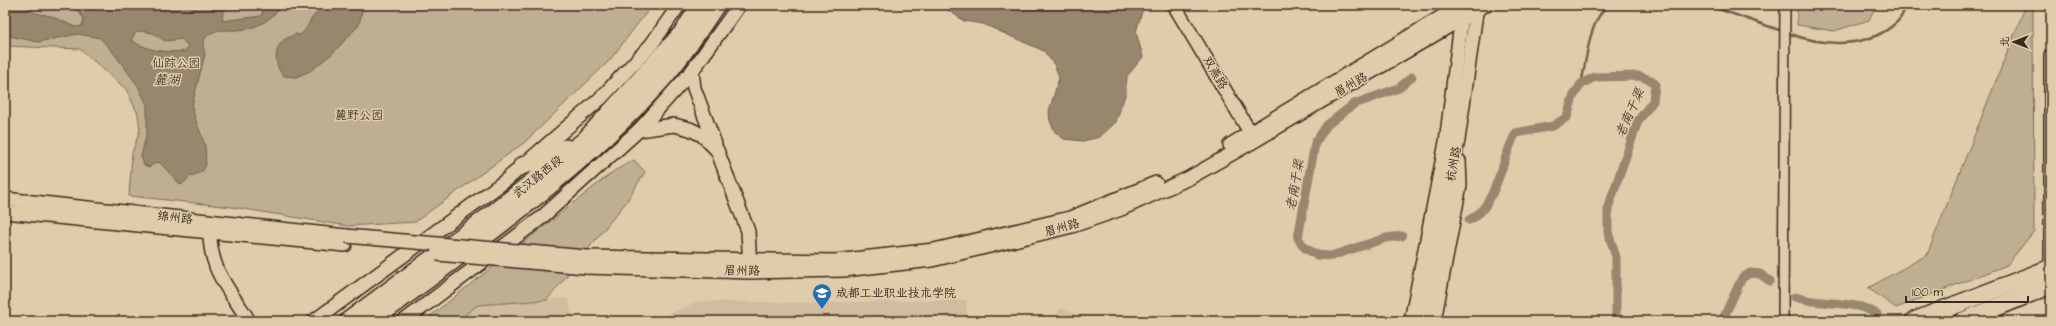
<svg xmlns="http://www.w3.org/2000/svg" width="2056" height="326" viewBox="0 0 2056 326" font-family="'Architects Daughter','LXGW WenKai TC',sans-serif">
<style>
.built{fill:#cfbd9d}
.green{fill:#c0ae91;stroke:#7e6c58}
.water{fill:#98866d;stroke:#73614d;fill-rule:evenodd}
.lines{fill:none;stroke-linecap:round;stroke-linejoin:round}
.stream{stroke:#73614d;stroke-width:2.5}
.canal{stroke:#98866d;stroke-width:9}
.street-casing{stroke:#3b2a1e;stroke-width:12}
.secondary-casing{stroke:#3b2a1e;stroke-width:16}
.highway-casing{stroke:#3b2a1e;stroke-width:20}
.street{stroke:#deccaa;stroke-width:9}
.secondary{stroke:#deccaa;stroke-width:13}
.highway{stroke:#deccaa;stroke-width:17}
.secondary-bridge-casing{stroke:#3b2a1e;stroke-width:16;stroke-linecap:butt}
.secondary-bridge{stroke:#deccaa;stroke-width:13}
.labels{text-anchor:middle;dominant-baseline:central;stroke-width:3;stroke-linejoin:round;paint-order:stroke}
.park-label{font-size:12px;fill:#48372a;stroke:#deccaa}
.street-label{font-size:12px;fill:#3b2a1e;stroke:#deccaa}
.poi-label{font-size:12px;fill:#3b2a1e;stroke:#deccaa;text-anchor:start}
.water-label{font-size:13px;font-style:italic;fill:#4e3c2e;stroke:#deccaa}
</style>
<rect width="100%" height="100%" fill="#deccaa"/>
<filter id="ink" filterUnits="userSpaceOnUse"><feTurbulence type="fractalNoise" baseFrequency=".025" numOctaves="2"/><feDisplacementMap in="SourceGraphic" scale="8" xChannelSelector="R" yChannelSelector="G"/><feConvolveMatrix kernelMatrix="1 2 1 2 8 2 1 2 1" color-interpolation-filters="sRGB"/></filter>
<g filter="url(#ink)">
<!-- built -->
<g class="built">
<path d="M568 298 573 321H456L478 305Z"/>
<path d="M966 300 967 315 1055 320 1060 308 1075 314 1170 316 1178 321H652L699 301 815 303Z"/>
</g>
<!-- green -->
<g class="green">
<path d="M5 5H652L610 60 525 142 415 222 348 226 232 207 129 196 132 153 140 130 138 114 126 89 80 49 5 46Z"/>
<path d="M1797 5H1876L1869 20 1834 31 1797 25Z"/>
<path d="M2026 5H2033L2034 231 2007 265 1896 308 1868 288 1927 255Z"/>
<path d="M634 160 645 172 627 201 547 300 478 305 456 321H424L614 171Z"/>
</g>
<!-- water -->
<g class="water">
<path d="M5 5H24L35 13 51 16 75 27 82 26 84 19 78 11 70 5H180C189 8 217 5 229 5L223 13 222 21 261 16 265 5H283C270 20 258 29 237 30 224 31 216 27 205 38L203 45 205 54 192 105 194 115 205 145 206 165 202 172 191 176 181 185 160 163 157 162 149 167 144 165 141 156 147 132V105L138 86 113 52 100 38 78 34 38 42 5 35ZM141 31 153 33 165 41 182 39 188 46 186 51C166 53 148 51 131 40L136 32Z"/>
<path d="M325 5H363L359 25 332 54 310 71 296 77 284 76C274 67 273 48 285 39 288 37 293 36 296 34L300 35 306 29 311 19Z"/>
<path d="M944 5H1144L1136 32 1143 57 1127 76 1125 95 1116 122 1100 137 1083 141 1064 139 1055 132 1050 121 1049 111 1059 78 1055 66 1044 51 983 24 964 21 948 10Z"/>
</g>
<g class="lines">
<!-- stream -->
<g class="stream">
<path d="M1707 5 1782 31"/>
<path d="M1787 33C1823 46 1868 50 1898 21 1902 17 1904 10 1907 5"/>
<path d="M1581 84C1587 59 1588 23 1608 5"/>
</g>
<!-- canal -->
<g class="canal">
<path d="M1469 220C1496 209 1502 157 1516 133L1553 126 1567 117 1573 97 1581 84 1595 77 1639 76 1651 80 1655 84 1653 101 1638 121 1608 208V232L1616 257V321"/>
<path d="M1402 236 1386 238 1331 256 1317 255 1305 248 1298 238 1315 143 1327 125 1354 104 1399 88 1412 77"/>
<path d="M1795 297C1821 306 1853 299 1877 314"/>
<path d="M1722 321 1742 278 1750 273 1760 274 1770 281"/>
</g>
<!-- street casing -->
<g class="street-casing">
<path id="street" d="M1783 321 1785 5"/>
</g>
<!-- secondary casing -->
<g class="secondary-casing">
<g id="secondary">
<path d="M1174 5 1254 139"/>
<path d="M2051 55V271"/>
<path d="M692 71 694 88 715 144"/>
<path d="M639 130 674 125 690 129 702 135 717 150 748 231 750 268"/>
<path d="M1230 145 1461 5"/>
<path d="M5 199 346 236"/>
<path d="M5 212 345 245"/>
<path d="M210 225C208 269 227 286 249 321"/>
<path d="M587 257 835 261 934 250 1070 218 1156 183"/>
<path d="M586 267 750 272 844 270 932 260 1072 226 1121 209 1189 178 1254 141 1485 5"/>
<path d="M314 321 505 181 601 98 651 45 679 5"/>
<path d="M404 321 541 218 639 130 692 71 739 5"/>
<path d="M1411 321 1446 142 1462 15"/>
<path d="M1423 321 1458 140 1477 6"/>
<path d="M1434 321 1460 185 1459 161"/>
</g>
</g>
<!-- highway casing -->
<g class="highway-casing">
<g id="highway">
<path d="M522 166 566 148"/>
<path d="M348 321 497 210 585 140 684 31 700 5"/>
<path d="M372 321C470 247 574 176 657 85 679 61 698 32 716 5"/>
<path d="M1914 321 2051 268"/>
<path d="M1963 321 2051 285"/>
</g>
</g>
<!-- street -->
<use href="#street" class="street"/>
<!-- secondary -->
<use href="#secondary" class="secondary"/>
<!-- highway -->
<use href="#highway" class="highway"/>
<!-- secondary-bridge casing -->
<g class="secondary-bridge-casing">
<g id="secondary-bridge">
<path d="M346 236 587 257"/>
<path d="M437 254 586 267"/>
</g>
</g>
<!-- secondary-bridge -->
<use href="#secondary-bridge" class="secondary-bridge"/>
</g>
</g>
<!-- icons -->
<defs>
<g id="school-pin" transform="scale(1)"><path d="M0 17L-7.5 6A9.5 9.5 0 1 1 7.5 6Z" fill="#1f6fb2" stroke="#deccaa"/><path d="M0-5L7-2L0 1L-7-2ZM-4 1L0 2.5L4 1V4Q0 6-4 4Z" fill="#fff"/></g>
</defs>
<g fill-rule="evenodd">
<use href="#school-pin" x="822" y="293"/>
</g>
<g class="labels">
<!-- park labels -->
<g class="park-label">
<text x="176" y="63">仙踪公园</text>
<text x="359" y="115">麓野公园</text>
</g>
<!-- street labels -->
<g class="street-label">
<text transform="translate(1215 73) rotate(59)">双燕路</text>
<text transform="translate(1351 85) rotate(-30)">眉州路</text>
<text transform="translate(1454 164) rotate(-79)">杭州路</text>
<text transform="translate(538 177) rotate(-39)">武汉路西段</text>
<text transform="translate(175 218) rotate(6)">绵州路</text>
<text transform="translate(1062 228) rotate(-16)">眉州路</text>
<text transform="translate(742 271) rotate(1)">眉州路</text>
</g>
<!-- poi labels -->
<g class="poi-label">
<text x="836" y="293">成都工业职业技术学院</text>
</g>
<!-- water labels -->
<g class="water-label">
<text x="167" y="80">麓湖</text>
<text transform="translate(1630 113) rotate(-66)">老南干渠</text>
<text transform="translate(1295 185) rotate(-80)">老南干渠</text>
</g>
</g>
<!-- margin -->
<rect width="2056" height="326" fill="none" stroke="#deccaa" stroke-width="20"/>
<rect x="10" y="10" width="2036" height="306" fill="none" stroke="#3b2a1e" stroke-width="1.5" filter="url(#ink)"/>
<!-- north arrow -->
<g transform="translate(2014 42) rotate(270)" stroke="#deccaa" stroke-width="3" paint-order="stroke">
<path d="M0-3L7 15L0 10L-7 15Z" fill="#3b2a1e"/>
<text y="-6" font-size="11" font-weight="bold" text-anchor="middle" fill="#3b2a1e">北</text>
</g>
<!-- scale -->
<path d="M1906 296v6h122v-6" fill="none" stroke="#3b2a1e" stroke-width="2"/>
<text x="1912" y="296" font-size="12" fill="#3b2a1e" stroke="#deccaa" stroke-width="3" paint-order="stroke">100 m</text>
</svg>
